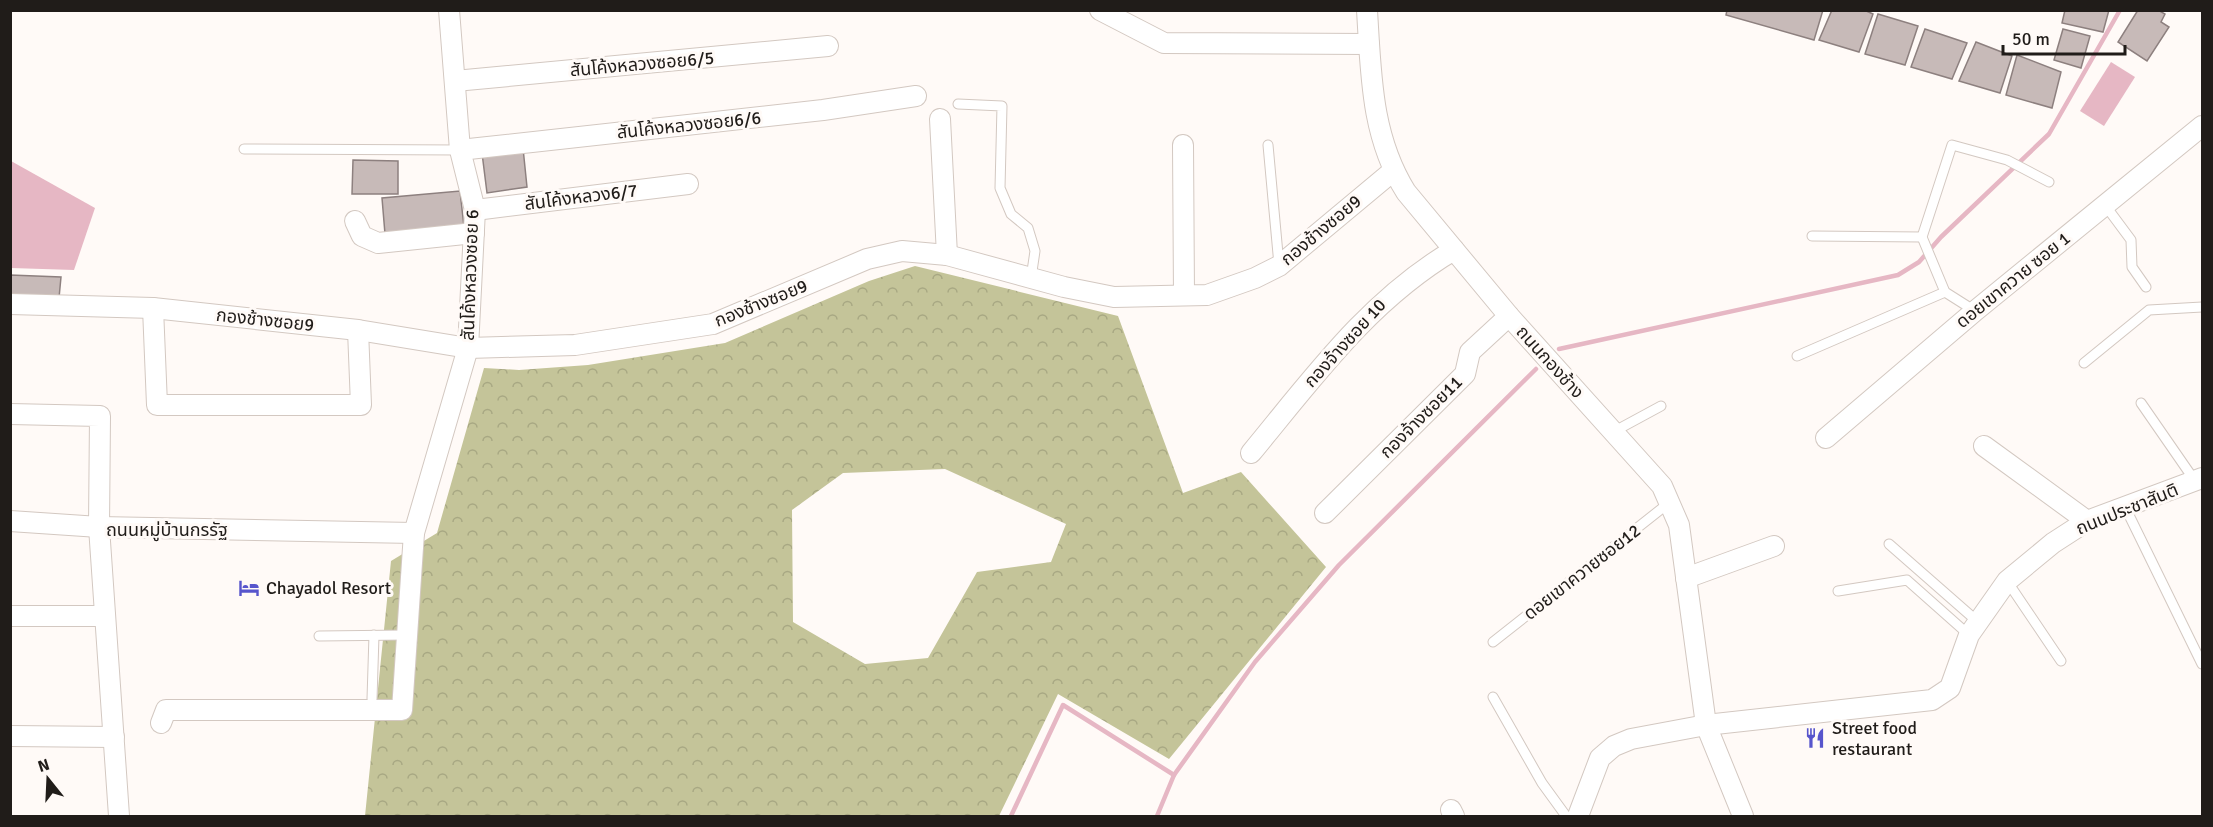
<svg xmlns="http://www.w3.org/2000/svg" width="2213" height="827" viewBox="0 0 2213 827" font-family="Signika,'Noto Sans Thai',sans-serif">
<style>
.forest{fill:url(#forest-crowns);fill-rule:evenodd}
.water{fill:#e6b7c4}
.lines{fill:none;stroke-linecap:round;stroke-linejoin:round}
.stream{stroke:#e6b7c4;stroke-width:4.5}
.building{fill:#c7bab8;stroke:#8d807f;stroke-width:1.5}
.lane-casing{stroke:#d3c8c1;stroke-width:11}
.street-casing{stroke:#d3c8c1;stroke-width:22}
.lane{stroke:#fff;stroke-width:9}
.street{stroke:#fff;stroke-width:20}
.labels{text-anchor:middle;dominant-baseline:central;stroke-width:6;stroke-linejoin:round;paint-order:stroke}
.street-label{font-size:18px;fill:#201c19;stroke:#fffaf7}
.poi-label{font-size:18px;fill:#201c19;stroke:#fffaf7;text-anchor:start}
</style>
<defs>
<pattern id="forest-crowns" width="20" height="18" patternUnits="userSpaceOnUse" patternTransform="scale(1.5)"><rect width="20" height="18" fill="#c4c499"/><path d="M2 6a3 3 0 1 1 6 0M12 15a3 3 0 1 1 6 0" fill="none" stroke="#a8a883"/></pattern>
</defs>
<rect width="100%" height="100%" fill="#fffaf7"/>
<!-- forest -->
<path class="forest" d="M915 266 1118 316 1183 493 1241 472 1326 567 1169 759 1058 694 999 816H365L391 561 437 533 484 368 519 370 588 365 725 343 869 281ZM945 469 1066 524 1051 562 977 572 928 658 865 664 793 622 792 510 843 473Z"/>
<!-- water -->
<g class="water">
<path d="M2111 62 2135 77 2104 126 2080 111Z"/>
<path d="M11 161 95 208 74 270 11 268Z"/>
</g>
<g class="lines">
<!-- stream -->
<g class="stream">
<path d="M1559 349 1898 275 1919 262 1941 237 2049 134 2120 10"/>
<path d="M1011 816 1063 705 1174 775"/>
<path d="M1157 816 1174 775 1255 662 1339 565 1536 369"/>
</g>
</g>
<!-- building -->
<g class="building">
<path d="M1727 10H1823L1814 40 1726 15Z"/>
<path d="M1832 10H1864L1873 14 1859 52 1819 40Z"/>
<path d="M2065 10H2109L2103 32 2062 23Z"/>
<path d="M2138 10H2158L2165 14 2161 22 2169 27 2147 61 2118 42Z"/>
<path d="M1878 14 1918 26 1905 65 1865 54Z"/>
<path d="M1925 29 1967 43 1952 79 1911 67Z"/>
<path d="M2063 29 2090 36 2081 68 2054 60Z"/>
<path d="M1976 42 2012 56 2000 93 1959 81Z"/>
<path d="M2017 55 2061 72 2052 108 2006 95Z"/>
<path d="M523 148 527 187 487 193 482 153Z"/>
<path d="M353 160 398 161V194H352Z"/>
<path d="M460 191 464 227 385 234 382 198Z"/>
<path d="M10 275 61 277 59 298 10 296Z"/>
</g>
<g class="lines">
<!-- lane casing -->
<g class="lane-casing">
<g id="lane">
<path d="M958 104 1002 106 1000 188 1011 214 1028 228 1035 251 1031 278"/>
<path d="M1268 145 1279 265"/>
<path d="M244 149 460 150"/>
<path d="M2105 205 2131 240 2132 267 2146 287"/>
<path d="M1812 236 1922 237"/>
<path d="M1975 311 1945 292 1922 237 1952 145 2007 160 2049 182"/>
<path d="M1797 356 1945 292"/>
<path d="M2084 363 2149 310 2202 307"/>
<path d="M2141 403 2195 481"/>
<path d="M1613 432 1661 406"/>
<path d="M2126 509 2202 664"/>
<path d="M1889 544 1978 622"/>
<path d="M2007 581 2061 661"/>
<path d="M1838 591 1907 580 1969 635"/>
<path d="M319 636 407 635"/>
<path d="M1493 642 1670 502"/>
<path d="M1493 697 1542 783 1566 816"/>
<path d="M372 699 374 635"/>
</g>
</g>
<!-- street casing -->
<g class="street-casing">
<g id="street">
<path d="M1100 10 1164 43 1369 44"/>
<path d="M1367 10C1371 74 1371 136 1406 192L1509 316 1662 486 1679 525 1706 725 1743 816"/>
<path d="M455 81 828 46"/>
<path d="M940 119 947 255"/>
<path d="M1183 145 1184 295"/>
<path d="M460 150 823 110 916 96"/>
<path d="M475 210 688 184"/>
<path d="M355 221 362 236 378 243 474 233"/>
<path d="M10 304 153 308 358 330 468 348 575 345 713 324 867 259 902 251 947 255 1064 287 1114 297 1207 295 1255 278 1279 266 1393 171"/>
<path d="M153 308 157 405H361L358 330"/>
<path d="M10 414 100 416 99 527 10 521"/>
<path d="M1826 438 1975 311 2202 126"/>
<path d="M1984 446 2087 521"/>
<path d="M1251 453C1313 378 1369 300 1454 250"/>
<path d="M1325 513 1465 374 1470 352 1509 316"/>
<path d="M1686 578 1774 546"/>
<path d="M10 616H105"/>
<path d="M161 723 166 710H402L414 533 468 348 475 210 460 150 449 10"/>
<path d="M10 736 114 737"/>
<path d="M1451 810 1454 816"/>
<path d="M119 816 99 527 414 533"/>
<path d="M1578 816 1600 758 1614 746 1631 739 1706 725 1932 700 1950 688 1969 635 2007 581 2053 543 2087 521 2202 478"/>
</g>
</g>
<!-- lane -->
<use href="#lane" class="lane"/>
<!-- street -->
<use href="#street" class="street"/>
</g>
<!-- icons -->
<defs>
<g id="hotel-bare" transform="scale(1.62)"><path d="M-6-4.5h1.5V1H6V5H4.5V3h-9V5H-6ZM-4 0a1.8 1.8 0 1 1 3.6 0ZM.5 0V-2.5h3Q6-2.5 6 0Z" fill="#5755cc" stroke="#fffaf7" stroke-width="2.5" paint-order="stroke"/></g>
<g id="restaurant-bare" transform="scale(1.62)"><path d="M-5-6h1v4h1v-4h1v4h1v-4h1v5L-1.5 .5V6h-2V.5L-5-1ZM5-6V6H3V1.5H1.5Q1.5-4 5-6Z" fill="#5755cc" stroke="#fffaf7" stroke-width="2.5" paint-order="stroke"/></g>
</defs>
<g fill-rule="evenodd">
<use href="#hotel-bare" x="249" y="588"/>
<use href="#restaurant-bare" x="1815" y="738"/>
</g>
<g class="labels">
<!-- street labels -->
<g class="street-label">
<text transform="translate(642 64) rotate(-5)">สันโค้งหลวงซอย6/5</text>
<text transform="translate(689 125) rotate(-6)">สันโค้งหลวงซอย6/6</text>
<text transform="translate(581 197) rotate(-7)">สันโค้งหลวง6/7</text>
<text transform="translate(1321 230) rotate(-40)">กองช้างซอย9</text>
<text transform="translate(470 275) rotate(-88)">สันโค้งหลวงซอย 6</text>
<text transform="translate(2013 280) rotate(-39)">ดอยเขาควาย ซอย 1</text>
<text transform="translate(761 303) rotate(-22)">กองช้างซอย9</text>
<text transform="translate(265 320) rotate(6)">กองช้างซอย9</text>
<text transform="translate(1345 343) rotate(-48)">กองจ้างซอย 10</text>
<text transform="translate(1550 362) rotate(48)">ถนนกองช้าง</text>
<text transform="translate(1421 417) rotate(-45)">กองจ้างซอย11</text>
<text transform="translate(2127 509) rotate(-22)">ถนนประชาสันติ</text>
<text x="167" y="530">ถนนหมู่บ้านกรรัฐ</text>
<text transform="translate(1582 572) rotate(-38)">ดอยเขาควายซอย12</text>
</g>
<!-- poi labels -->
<g class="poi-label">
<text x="266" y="588">Chayadol Resort</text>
<text x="1832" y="728">Street food<tspan x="1832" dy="21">restaurant</tspan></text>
</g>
</g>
<!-- border -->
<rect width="2213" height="827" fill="none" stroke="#201c19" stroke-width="24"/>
<!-- north arrow -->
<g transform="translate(48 779) rotate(342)" stroke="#fffaf7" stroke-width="4.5" paint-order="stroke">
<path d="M0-4.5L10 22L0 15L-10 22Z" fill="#201c19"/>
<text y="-9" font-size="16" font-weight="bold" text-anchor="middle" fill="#201c19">N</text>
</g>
<!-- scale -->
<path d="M2003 45v9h122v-9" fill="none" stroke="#201c19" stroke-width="3"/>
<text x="2012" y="45" font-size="18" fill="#201c19" stroke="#fffaf7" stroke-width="4.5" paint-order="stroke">50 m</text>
</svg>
